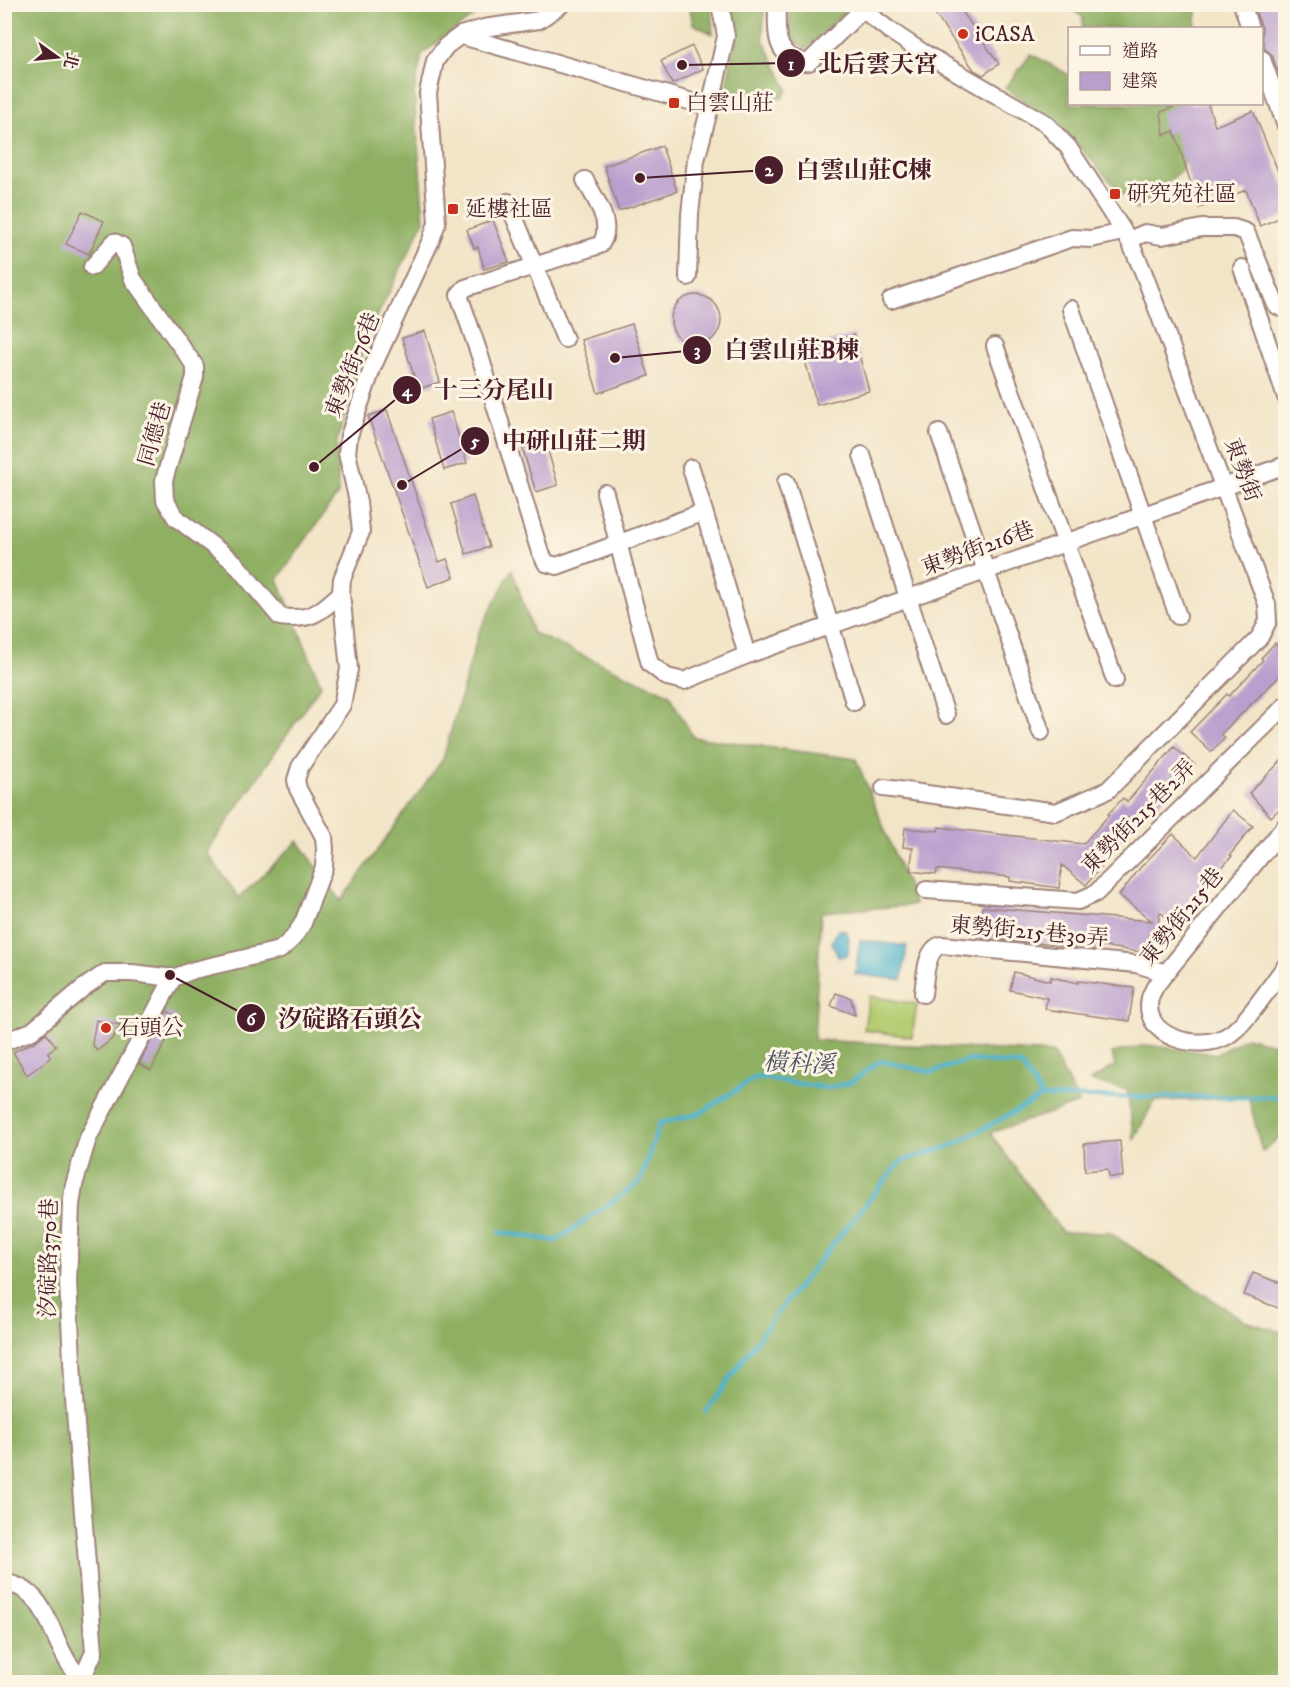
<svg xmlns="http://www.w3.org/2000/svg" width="1290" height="1687" viewBox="0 0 1290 1687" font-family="'IM FELL DW Pica','Noto Serif TC',serif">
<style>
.green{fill:#b4cd72;stroke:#7f764e;stroke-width:1.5}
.forest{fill:#8fb064;stroke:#6c6848;stroke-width:1.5}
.water{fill:#4fb3ce;stroke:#4c697c;stroke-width:1.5}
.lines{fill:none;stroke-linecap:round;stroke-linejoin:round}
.stream{stroke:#4fb3ce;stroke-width:4.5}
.building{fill:#b99fce}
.minor-casing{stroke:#9e8279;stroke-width:20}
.minor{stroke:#fff;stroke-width:16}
.poi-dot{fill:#c8321e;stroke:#fcf5e5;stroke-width:2}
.labels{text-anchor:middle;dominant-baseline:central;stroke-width:6;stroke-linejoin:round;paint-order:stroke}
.poi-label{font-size:22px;fill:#4a1f2b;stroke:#fcf5e5;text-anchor:start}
.street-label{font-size:22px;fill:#4a1f2b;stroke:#fcf5e5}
.water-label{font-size:24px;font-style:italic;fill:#4c5364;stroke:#fcf5e5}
.leader{fill:none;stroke:#4a1f2b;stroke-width:2}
.callout-dot{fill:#4a1f2b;stroke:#fcf5e5;stroke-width:2}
.mark-label{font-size:18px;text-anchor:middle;font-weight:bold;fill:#fff}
.callout-label{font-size:24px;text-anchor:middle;font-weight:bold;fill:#4a1f2b;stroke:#fcf5e5;stroke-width:6;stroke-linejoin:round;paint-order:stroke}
</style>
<rect width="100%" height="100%" fill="#fcf5e5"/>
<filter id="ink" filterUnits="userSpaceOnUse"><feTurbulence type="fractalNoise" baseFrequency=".0167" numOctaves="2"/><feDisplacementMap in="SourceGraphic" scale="12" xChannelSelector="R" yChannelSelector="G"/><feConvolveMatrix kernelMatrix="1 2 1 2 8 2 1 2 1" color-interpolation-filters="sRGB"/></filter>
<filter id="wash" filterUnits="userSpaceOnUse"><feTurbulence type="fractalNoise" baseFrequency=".008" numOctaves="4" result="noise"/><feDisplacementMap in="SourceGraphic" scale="24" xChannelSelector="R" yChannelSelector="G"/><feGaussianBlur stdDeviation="1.35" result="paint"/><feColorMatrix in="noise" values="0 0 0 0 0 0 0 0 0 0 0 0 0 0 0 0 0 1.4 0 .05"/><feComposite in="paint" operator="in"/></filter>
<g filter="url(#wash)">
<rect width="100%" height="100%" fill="#f2e5c7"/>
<!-- green -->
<path class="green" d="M869 996 917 1004 912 1037 864 1030Z"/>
<!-- forest -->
<g class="forest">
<path d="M5 5H517L479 12 422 54 414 93 424 221 366 339 337 442 338 494 278 579 321 685 207 852 239 898 298 841 341 901 443 759 479 632 512 569 533 633 669 694 693 737 856 759 915 905 821 912 814 1040 1053 1053 1079 1103 990 1133 1062 1232 1110 1233 1245 1321 1285 1333V1682H5Z"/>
<path d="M689 5H711L713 34 693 24Z"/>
<path d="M732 5H764L763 39 788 90 782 98 725 91 736 38Z"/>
<path d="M790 5H844L845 11 806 49 788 34Z"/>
<path d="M1064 5H1198L1195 28H1082L1083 17Z"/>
<path d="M1031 54 1069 75 1070 104H1187L1182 170 1136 210 1059 124 1005 88Z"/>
<path d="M1285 1029V1133L1262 1152 1249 1098 1154 1101 1134 1140 1127 1090 1090 1081 1115 1066 1112 1053 1146 1045 1217 1054 1246 1037 1273 1044Z"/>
</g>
<!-- water -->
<g class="water">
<path d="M838 930H845L849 938 848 955 838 957 832 942Z"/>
<path d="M860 940 907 946 902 980 855 974Z"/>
</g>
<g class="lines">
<!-- stream -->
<g class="stream">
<path d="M499 1232 556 1241 640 1182 660 1123 699 1114 756 1077 826 1088 850 1083 880 1061 932 1072 970 1060 1021 1065 1042 1097H1286"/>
<path d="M706 1412 775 1315 901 1161 951 1146 1042 1097"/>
</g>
</g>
<g id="blocks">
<!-- building -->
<g class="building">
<path d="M928 4H957L999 64 983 75 974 70Z"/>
<path d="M1263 4H1286V93L1272 55 1265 49 1262 38V28L1254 8Z"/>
<path d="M692 46 703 69 672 84 661 61Z"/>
<path d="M1181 104H1208L1215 126 1253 111 1286 190V215L1260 226 1246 190 1199 208 1174 131 1164 135 1161 112Z"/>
<path d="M662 146 677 191 619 211 604 166Z"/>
<path d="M82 211 104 221 89 254 66 244Z"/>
<path d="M493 220 509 262 484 269 478 247 474 248 467 230Z"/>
<circle cx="696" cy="320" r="25"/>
<path d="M632 324 649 376 598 393 581 340Z"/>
<path d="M425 331 440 382 418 389 402 338Z"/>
<path d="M854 335 869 391 817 405 802 349Z"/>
<path d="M387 410 439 562 447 559 454 577 428 587 368 416Z"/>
<path d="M451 412 467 463 444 470 429 419Z"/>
<path d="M543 434 558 485 536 492 520 441Z"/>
<path d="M473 496 489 547 466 554 451 504Z"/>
<path d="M1275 643 1286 653V670L1221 734 1225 738 1211 752 1190 732 1227 694 1229 696 1263 660 1261 658Z"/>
<path d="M1174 747 1195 765 1157 806 1154 804 1123 835 1124 836 1100 863 1103 865 1086 885 1062 865 1059 888 1010 881V877L963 872 937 869 936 874 910 871 913 848 903 847 905 828 938 831 939 827 1083 844 1109 815 1108 814 1123 798 1127 802Z"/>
<path d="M1286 756V803L1271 817 1249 793Z"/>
<path d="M1233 810 1253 826 1230 855 1232 856 1189 905 1190 907 1175 925 1160 912 1154 954 1094 945V948L978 938 982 907 1152 921 1119 895 1140 868 1173 834 1197 857Z"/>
<path d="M1014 972 1050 981 1051 977 1078 983V981L1134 988 1129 1021 1045 1009 1047 998 1010 990Z"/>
<path d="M836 993 851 998 855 1015 831 1006Z"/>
<path d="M167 1011 178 1018 151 1070 139 1064Z"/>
<path d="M96 1020 121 1025 113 1038 97 1051 92 1044Z"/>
<path d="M46 1033 56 1046 48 1052 50 1058 27 1075 13 1052 36 1041Z"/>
<path d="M1120 1141 1123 1177H1109L1108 1169 1085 1171 1084 1144Z"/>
<path d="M1253 1273 1286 1285V1311L1244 1295Z"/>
</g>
</g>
</g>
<g filter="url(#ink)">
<use href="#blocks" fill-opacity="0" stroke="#9e8279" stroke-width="1.5"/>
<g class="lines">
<!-- minor casing -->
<g class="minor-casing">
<g id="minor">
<path d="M777 4C777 24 773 51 795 59 801 61 803 63 809 62L865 7"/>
<path d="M863 4 871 16 889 30 922 52 1045 123 1068 147 1129 240 1143 271 1267 604 1268 621 1260 637 1108 790 1056 812 884 788"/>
<path d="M1242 4 1250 28"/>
<path d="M462 36 710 107"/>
<path d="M1262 59 1286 126"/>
<path d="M585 180C595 199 615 225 600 245L465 288 459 295 480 356 539 549 546 563 557 566 704 512"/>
<path d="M508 202 565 339"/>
<path d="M1129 240 1145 233 1162 236 1202 228H1234L1246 232 1276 305 1286 310"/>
<path d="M92 267 114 242 122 246 133 279 195 366V377L164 480 165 500 176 518 234 562 280 617C311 621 319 613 341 593"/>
<path d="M1242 268 1286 397"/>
<path d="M688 277 690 214 696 160 710 107 726 36 720 4"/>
<path d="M891 300 1072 238 1091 239 1123 232"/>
<path d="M1071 309 1178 616"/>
<path d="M995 346 1115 680"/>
<path d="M939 433 1041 732"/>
<path d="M862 455 946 715"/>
<path d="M691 468 747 655"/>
<path d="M786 482 854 702"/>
<path d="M605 493 650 664 667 677 684 681 747 655 1286 465"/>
<path d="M1286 825 1156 985C1154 989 1151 994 1150 998 1141 1038 1199 1052 1227 1036 1247 1024 1270 985 1286 966"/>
<path d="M926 890 1078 901 1096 893 1286 705"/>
<path d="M923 994C925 980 925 948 942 945L1136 964 1166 973"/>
<path d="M4 1042 32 1031 83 988 105 973H132L173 978 194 970 280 950 293 938 303 923 324 867 325 850 324 837 298 789 296 780 300 767 342 705 349 669 341 593 342 579 361 532 358 502 347 453 349 436 373 366 431 240 437 223 428 93 435 61 446 46 461 35 484 28 539 20 562 4"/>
<path d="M4 1583C57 1588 49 1663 89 1682"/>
<path d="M78 1682 82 1679 94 1652 74 1399 68 1282 71 1205 74 1185 88 1138 173 978"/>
</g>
</g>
<!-- minor -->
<use href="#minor" class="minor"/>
</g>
</g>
<!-- markers -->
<g class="poi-dot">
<circle cx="963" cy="34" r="6"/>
<rect x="668" y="97" width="12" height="12" rx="3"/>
<rect x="1109" y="188" width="12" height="12" rx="3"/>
<rect x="447" y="203" width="12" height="12" rx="3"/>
<circle cx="106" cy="1028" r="6"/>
</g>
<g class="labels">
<!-- poi labels -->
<g class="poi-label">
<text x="975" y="34">iCASA</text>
<text x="686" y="103">白雲山莊</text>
<text x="1127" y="194">研究苑社區</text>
<text x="465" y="209">延樓社區</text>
<text x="118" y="1028">石頭公</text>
</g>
<!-- street labels -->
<g class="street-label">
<text transform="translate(353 365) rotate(-68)">東勢街76巷</text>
<text transform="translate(155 434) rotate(-74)">同德巷</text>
<text transform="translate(1242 470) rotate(70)">東勢街</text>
<text transform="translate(978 549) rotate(-20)">東勢街216巷</text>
<text transform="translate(1139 817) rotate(-45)">東勢街215巷2弄</text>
<text transform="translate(1182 917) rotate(-51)">東勢街215巷</text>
<text transform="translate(1029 932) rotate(5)">東勢街215巷30弄</text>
<text transform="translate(49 1258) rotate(-89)">汐碇路370巷</text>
</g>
<!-- water labels -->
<g class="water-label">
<text transform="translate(799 1064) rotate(2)">橫科溪</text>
</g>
</g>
<!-- callouts -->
<path class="leader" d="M682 65L791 63M640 178L769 170M615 358L697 350M314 467L407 390M402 485L475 441M170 975L251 1018"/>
<g class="callout-dot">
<circle cx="682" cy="65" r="6"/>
<circle cx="640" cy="178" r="6"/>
<circle cx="615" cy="358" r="6"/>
<circle cx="314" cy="467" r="6"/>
<circle cx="402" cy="485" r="6"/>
<circle cx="170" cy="975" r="6"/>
<circle cx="791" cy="63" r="15"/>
<circle cx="769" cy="170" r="15"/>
<circle cx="697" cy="350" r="15"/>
<circle cx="407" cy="390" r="15"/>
<circle cx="475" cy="441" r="15"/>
<circle cx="251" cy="1018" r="15"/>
</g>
<g class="mark-label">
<text x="791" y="70">1</text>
<text x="769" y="176">2</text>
<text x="697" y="356">3</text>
<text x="407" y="396">4</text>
<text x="475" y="447">5</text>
<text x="251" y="1025">6</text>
</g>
<g class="callout-label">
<text x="878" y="72">北后雲天宮</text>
<text x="864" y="178">白雲山莊C棟</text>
<text x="792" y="358">白雲山莊B棟</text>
<text x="494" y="398">十三分尾山</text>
<text x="574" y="449">中研山莊二期</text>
<text x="350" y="1027">汐碇路石頭公</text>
</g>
<!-- margin -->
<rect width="1290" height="1687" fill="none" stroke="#fcf5e5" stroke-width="24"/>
<!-- legend -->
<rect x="1068" y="27" width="195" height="78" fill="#fcf5e5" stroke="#b59f9b" stroke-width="1.5"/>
<rect x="1080" y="46" width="30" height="9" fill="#ffffff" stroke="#b59f9b" stroke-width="1.5"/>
<text x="1122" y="57" font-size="18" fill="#4a1f2b">道路</text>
<rect x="1080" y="72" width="30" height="18" fill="#b99fce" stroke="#b59f9b" stroke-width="1.5"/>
<text x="1122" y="87" font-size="18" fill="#4a1f2b">建築</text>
<!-- north arrow -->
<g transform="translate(57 57) rotate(105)" stroke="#fcf5e5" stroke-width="4.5" paint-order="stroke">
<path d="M0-4.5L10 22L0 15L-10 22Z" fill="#4a1f2b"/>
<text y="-9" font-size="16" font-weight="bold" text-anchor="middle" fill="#4a1f2b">北</text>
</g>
</svg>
